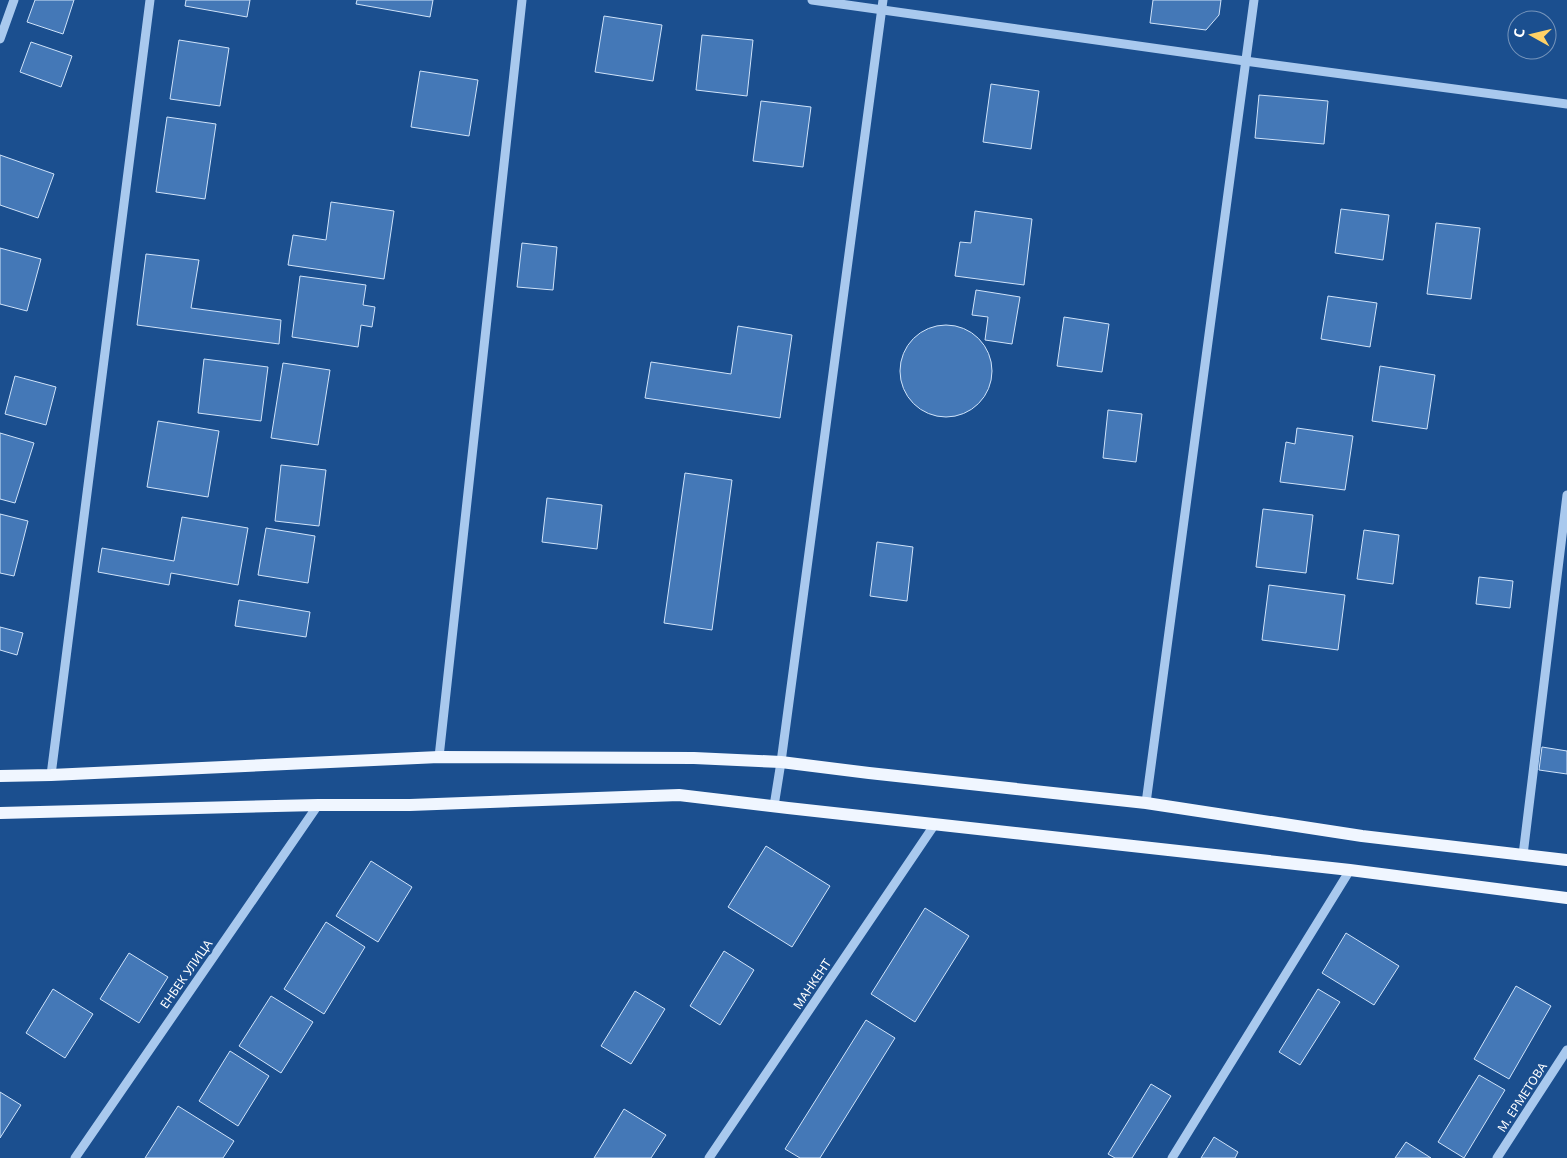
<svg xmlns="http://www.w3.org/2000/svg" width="1567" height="1158" viewBox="0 0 1567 1158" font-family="'Noto Sans',sans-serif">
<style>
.building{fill:#4478b7;stroke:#cfe3fa}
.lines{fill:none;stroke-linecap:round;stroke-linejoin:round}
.minor{stroke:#a9c9ee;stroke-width:9}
.major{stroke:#f0f6ff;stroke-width:12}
.labels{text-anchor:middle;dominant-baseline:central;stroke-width:5;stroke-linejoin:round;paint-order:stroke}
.street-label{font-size:12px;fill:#fff;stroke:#1b4f8f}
</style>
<rect width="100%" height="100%" fill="#1b4f8f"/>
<!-- building -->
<g class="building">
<path d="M35 0H74L63 34 27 22Z"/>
<path d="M186 0H250L247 17 185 6Z"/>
<path d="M357 0H433L430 17 356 4Z"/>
<path d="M1153 0H1221L1219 15 1206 30 1150 23Z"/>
<path d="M604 16 662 25 653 81 595 72Z"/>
<path d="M702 35 753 40 747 96 696 90Z"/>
<path d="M179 40 229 48 220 106 170 99Z"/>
<path d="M31 42 72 56 61 87 20 72Z"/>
<path d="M420 71 478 80 469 136 411 127Z"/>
<path d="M991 84 1039 91 1031 149 983 142Z"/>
<path d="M1259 95 1328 101 1324 144 1255 138Z"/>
<path d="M761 101 811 107 803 167 753 161Z"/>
<path d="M167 117 216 124 205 199 156 192Z"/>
<path d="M0 155 54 174 38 218 0 205Z"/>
<path d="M331 202 394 211 384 279 288 265 293 235 326 240Z"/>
<path d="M1341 209 1389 215 1383 260 1335 253Z"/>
<path d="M975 211 1032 219 1024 285 955 276 960 242 971 243Z"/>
<path d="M1436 223 1480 228 1471 299 1427 294Z"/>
<path d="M522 243 557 247 553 290 517 287Z"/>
<path d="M0 248 41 259 27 311 0 304Z"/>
<path d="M146 254 199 260 191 308 281 320 279 344 137 325Z"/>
<path d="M300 276 366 285 363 305 375 307 372 327 361 325 358 347 292 337Z"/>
<path d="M976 290 1020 297 1012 344 985 340 988 317 972 315Z"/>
<path d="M1328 296 1377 303 1370 347 1321 339Z"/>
<path d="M1064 317 1109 324 1102 372 1057 366Z"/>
<circle cx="946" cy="371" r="46"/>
<path d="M738 326 792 335 780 418 645 398 651 362 731 374Z"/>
<path d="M204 359 268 367 261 421 198 413Z"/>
<path d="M283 363 330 370 318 445 271 438Z"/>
<path d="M1380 366 1435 375 1427 429 1372 421Z"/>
<path d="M15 376 56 387 46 425 5 414Z"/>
<path d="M1108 410 1142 414 1136 462 1103 458Z"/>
<path d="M158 421 219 431 208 497 147 487Z"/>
<path d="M1297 428 1353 436 1345 490 1280 482 1286 442 1295 444Z"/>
<path d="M0 433 34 443 15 503 0 499Z"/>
<path d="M281 465 326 470 319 526 275 521Z"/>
<path d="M685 473 732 480 712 630 664 623Z"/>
<path d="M547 498 602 505 597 549 542 542Z"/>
<path d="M1263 509 1313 515 1306 573 1256 567Z"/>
<path d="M0 514 28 521 14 576 0 573Z"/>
<path d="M182 517 248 528 238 585 171 573 169 585 98 572 102 548 174 561Z"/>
<path d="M266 528 315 536 308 583 258 575Z"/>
<path d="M1364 530 1399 535 1393 584 1357 579Z"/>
<path d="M877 542 913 547 907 601 870 596Z"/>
<path d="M1479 577 1513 581 1510 608 1476 604Z"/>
<path d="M1269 585 1345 595 1338 650 1262 640Z"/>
<path d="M239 600 310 612 306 637 235 626Z"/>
<path d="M0 627 23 633 17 655 0 650Z"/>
<path d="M1542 747 1567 751V774L1539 770Z"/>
<path d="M766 846 830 886 792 947 728 907Z"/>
<path d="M371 861 412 887 378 942 336 916Z"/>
<path d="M925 908 969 936 915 1022 871 994Z"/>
<path d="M326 922 365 947 324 1014 284 989Z"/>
<path d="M1346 933 1399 966 1374 1005 1322 973Z"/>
<path d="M724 951 754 970 720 1025 690 1006Z"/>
<path d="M129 953 168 977 139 1023 100 999Z"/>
<path d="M1516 986 1551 1006 1509 1079 1474 1059Z"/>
<path d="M53 989 93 1014 65 1058 26 1033Z"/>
<path d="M1318 989 1340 1002 1300 1065 1279 1052Z"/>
<path d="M635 991 665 1009 631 1064 601 1046Z"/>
<path d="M271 996 313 1022 281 1073 239 1046Z"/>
<path d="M866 1020 895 1038 820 1158H800L785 1149Z"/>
<path d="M230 1051 269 1076 238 1126 199 1101Z"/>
<path d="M1479 1075 1505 1090 1464 1158 1438 1142Z"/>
<path d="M1151 1084 1171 1096 1132 1158H1115L1108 1154Z"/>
<path d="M0 1092 21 1105 0 1138Z"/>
<path d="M178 1106 234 1141 223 1158H145Z"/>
<path d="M624 1109 666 1135 651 1158H594Z"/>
<path d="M1214 1137 1238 1152 1235 1158H1201Z"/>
<path d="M1406 1142 1431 1158H1395Z"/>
</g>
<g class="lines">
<!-- minor -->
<g class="minor">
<path d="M812 0 1245 61 1567 104"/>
<path d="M0 39 14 0"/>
<path d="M439 757 522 0"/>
<path d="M51 775 150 0"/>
<path d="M1146 803 1254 0"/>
<path d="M774 806 781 762 883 0"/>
<path d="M1523 855 1567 495"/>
<path d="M75 1158 318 805"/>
<path d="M709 1158 935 824"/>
<path d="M1172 1158 1350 870"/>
<path d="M1497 1158 1567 1050"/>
</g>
<!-- major -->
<g class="major">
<path d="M0 776 51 775 439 757 694 758 781 762 869 773 1146 803 1362 836 1567 860"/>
<path d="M0 813 318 805H410L679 795 788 808 1350 870 1567 898"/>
</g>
</g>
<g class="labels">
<!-- street labels -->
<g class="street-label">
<text transform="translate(186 974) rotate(-55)">ЕНБЕК УЛИЦА</text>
<text transform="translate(812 984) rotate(-56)">МАНКЕНТ</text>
<text transform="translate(1522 1097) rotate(-57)">М. ЕРМЕТОВА</text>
</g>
</g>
<!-- north arrow -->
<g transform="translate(1532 35) rotate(278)"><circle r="24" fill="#1b4f8f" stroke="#7695bc"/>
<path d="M0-4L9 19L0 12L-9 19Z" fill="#ffd166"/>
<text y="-8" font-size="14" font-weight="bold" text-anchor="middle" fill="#ffffff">С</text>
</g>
</svg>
